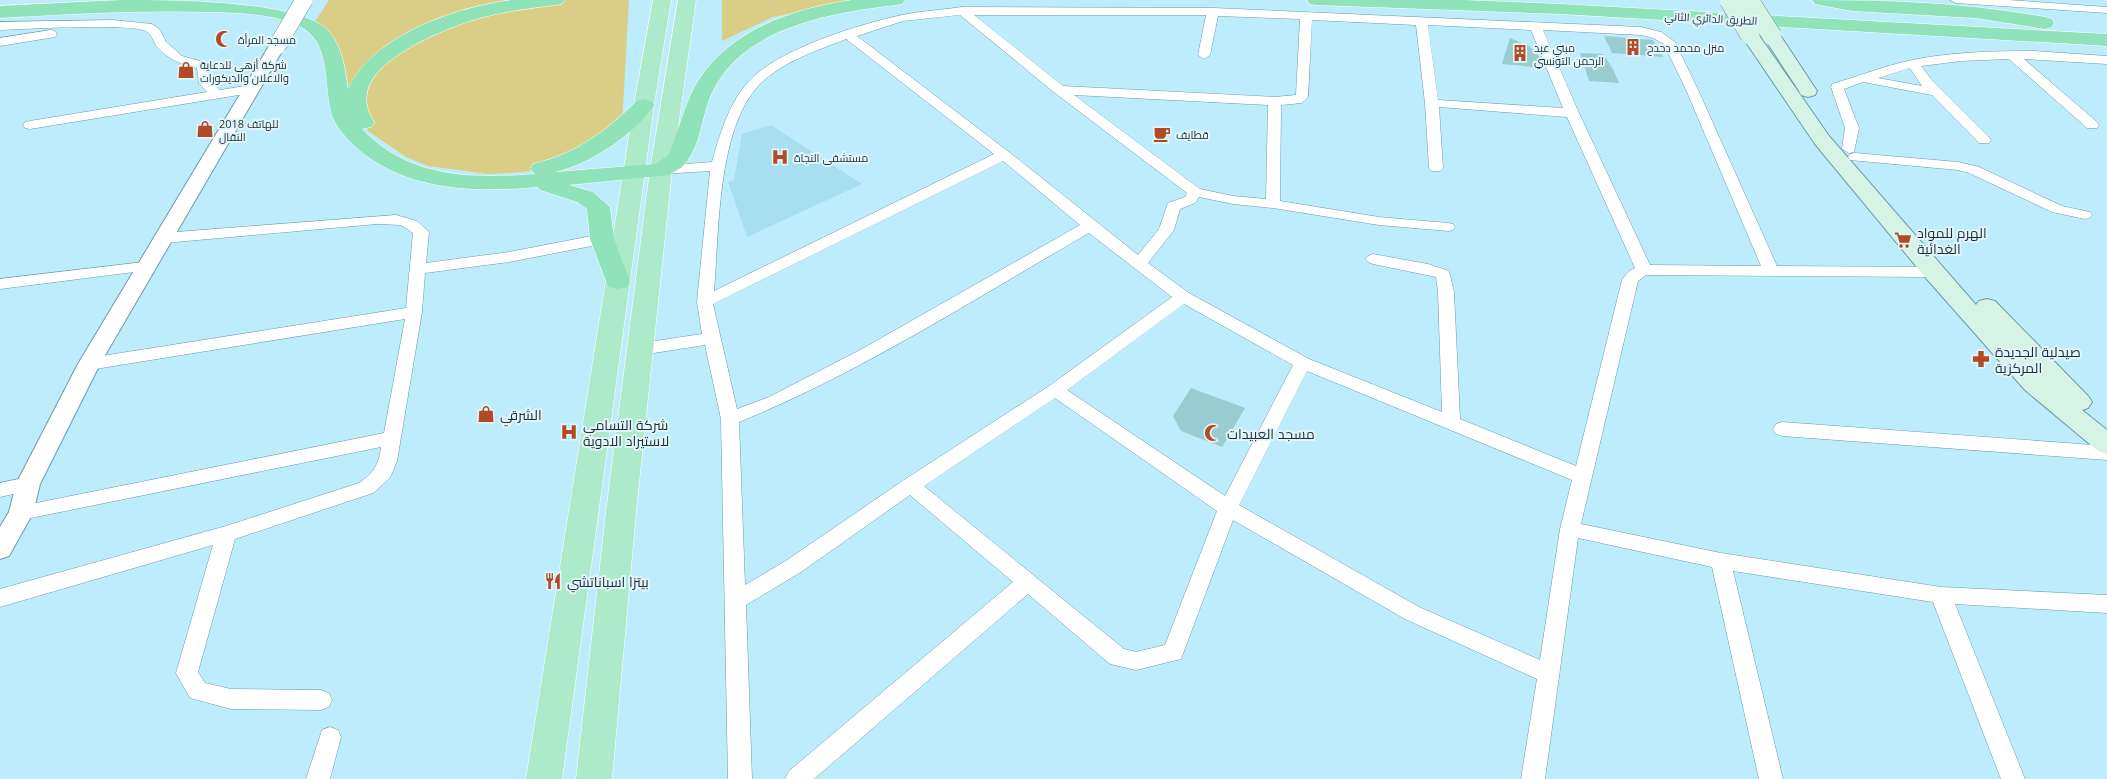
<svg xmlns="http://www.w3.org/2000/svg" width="2107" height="779" viewBox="0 0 2107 779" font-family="'Open Sans',Cairo,sans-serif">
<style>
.built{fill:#a7dff0}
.green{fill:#dace87}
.building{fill:#99ccce}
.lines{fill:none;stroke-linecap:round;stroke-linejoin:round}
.minor-casing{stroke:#6d9aa9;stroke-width:1}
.tertiary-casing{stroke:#6d9aa9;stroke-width:2}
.secondary-casing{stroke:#6d9aa9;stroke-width:2}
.primary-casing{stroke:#fff;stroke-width:1}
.trunk-casing{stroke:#fff;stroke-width:1}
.minor{fill:#fff;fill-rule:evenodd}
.tertiary{fill:#fff;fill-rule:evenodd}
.secondary{fill:#d6f4e5;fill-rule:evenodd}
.primary{fill:#aceaca;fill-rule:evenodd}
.trunk{fill:#90e3b8;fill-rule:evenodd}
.tertiary-bridge-casing{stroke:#6d9aa9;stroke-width:18;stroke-linecap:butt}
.secondary-bridge-casing{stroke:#6d9aa9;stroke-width:20;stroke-linecap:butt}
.tertiary-bridge{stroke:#fff;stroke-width:17}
.secondary-bridge{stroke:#d6f4e5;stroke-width:19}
.labels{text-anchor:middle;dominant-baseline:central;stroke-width:4;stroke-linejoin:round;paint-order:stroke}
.far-street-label{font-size:11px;fill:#1d2f35;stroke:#e2f5fb}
.far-poi-label{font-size:11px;fill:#1d2f35;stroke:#e2f5fb;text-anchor:start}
.poi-label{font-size:14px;fill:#1d2f35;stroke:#e2f5fb;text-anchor:start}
</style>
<rect width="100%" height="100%" fill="#bdedfd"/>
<!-- built -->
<path class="built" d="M771 125 862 184 747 237 728 182 734 180 742 134Z"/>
<!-- green -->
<g class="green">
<path d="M329 0H629L622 126 552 167 523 172 488 174 428 166 406 157 368 131 357 91 340 94 312 26Z"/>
<path d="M722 0H864L773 17 722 41Z"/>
</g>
<!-- building -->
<g class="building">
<path d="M1604 36 1653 40 1663 57 1612 53Z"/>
<path d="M1510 38 1529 46 1540 57 1543 68 1502 64Z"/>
<path d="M1580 53 1603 54 1613 69 1619 83 1589 81Z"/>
<path d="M1191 388 1245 408 1222 447 1181 431 1173 416Z"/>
</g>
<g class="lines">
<!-- minor casing -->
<g class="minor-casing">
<g id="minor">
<path d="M1950 0H2008L2107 7V13L1956 3Z"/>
<path d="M962 7 1213 8 1641 27 1661 32 1675 42 1699 92 1777 266 1933 267 1939 269 1941 272 1939 275 1933 277 1646 275 1638 281 1581 524 1721 553 1941 587 2107 595V613L1955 604 2025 779H2001L1933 602 1733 571 1783 779H1759L1712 567 1578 538 1545 779H1521L1537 679 1405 619 1233 520 1181 659 1136 670 1110 664 1028 594 814 779H785L789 771 1013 582 910 495 801 572 746 605 752 779H728L721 419 705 345 641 355 635 353 633 349 635 345 641 343 702 334 697 302 710 171 661 174 656 173 654 170 656 167 661 166 712 162C720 134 729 102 750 80 779 49 860 24 902 15 921 11 942 10 962 7ZM960 15 1055 93 1187 193 1185 197 1168 203 1159 229 1138 255 1009 152 857 36 903 21ZM974 15H1206L1198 55 1204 59 1210 55 1218 16 1300 19 1296 95 1275 97 1063 86ZM1312 20 1416 25 1425 103 1429 168 1431 171H1441L1443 168 1439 107 1567 117 1635 268 1629 271 1622 280 1576 466 1460 419 1454 292 1449 271 1428 264 1373 254 1368 256 1365 259 1368 262 1373 264 1436 277 1438 292 1442 412 1309 359 1189 293 1148 263 1174 230 1180 209 1195 203 1199 197 1233 204 1273 208 1379 225 1448 231 1453 230 1455 227 1453 224 1448 223 1379 217 1280 201 1281 105 1302 103 1308 97ZM1428 25 1531 30 1563 108 1438 100ZM1543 30 1641 35 1653 38 1664 44 1687 92 1761 266 1650 265 1579 113ZM846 39 994 154 714 291C719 233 717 129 759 85 783 61 816 51 846 39ZM1074 95 1268 105 1266 199 1233 196 1200 189ZM1003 161 1080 225 862 349 769 397 737 409 713 304ZM1089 233 1172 297 1049 386 904 480 787 560 745 585 739 422C860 373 976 298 1089 233ZM1184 304 1293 365 1225 496 1067 390ZM1307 371 1572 480 1560 529 1540 660 1419 607 1239 505ZM1055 398 1217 511 1165 645 1136 652 1124 649 924 486Z"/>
<path d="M113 20 152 24 160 30 166 42 182 56 207 63 211 82 220 90 251 85 257 89 251 93 30 129 25 128 23 125 25 122 30 121 207 92 199 83 197 68C181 64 169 60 157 47 153 42 153 35 146 31 131 23 25 29 0 30V22Z"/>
<path d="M51 30 55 31 57 34 55 37 0 46V38Z"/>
<path d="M2034 51 2107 56V64L2024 59 2097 122 2099 125 2097 128H2087L2009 59 1961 61 1921 66 1931 79 1989 137 1991 140 1989 143H1979L1932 95 1863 82 1844 89 1859 128 1854 152 1849 153 1842 149 1845 128 1831 87 1832 84C1856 77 1879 68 1903 62 1946 52 1990 51 2034 51ZM1910 68 1922 86 1878 78Z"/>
<path d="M1855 153 1958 162 1979 167 2062 206 2090 212 2092 215 2090 218 2085 219 2052 212 1969 173 1958 170 1850 160 1848 157 1850 154Z"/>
<path d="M396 215 417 221 429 232 426 263 509 252 602 234 607 236 610 239 607 242 602 244 509 262 425 273 422 312 397 461 390 478 373 493 235 539 198 672 205 683 231 689 321 690 329 693 332 700 329 707 321 710 231 709 190 698 176 673 213 545 0 607V589L226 526 359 483C374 473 379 464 381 447L21 520 14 518 11 513 14 508 21 506 384 433 405 319 89 370 83 368 80 364 83 360 89 358 406 308 413 233 401 225 377 224 164 243 159 241 156 238 159 235 164 233Z"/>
<path d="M144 262 150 264 152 267 150 270 0 289V279Z"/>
<path d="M1782 422 2107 446V460L1782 436 1776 434 1773 429 1776 424Z"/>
<path d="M28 477 35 479 37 484 35 489 0 497V483Z"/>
<path d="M330 727 338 730 341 737 330 779H306L322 730Z"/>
</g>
</g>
<!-- tertiary casing -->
<g class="tertiary-casing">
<path id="tertiary" d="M277 41 283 43 285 46 100 364 40 484 33 513 9 556 0 559V527L9 512 16 484 78 364 269 46 271 43Z"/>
</g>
<!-- secondary casing -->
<g class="secondary-casing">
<g id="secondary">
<path d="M1750 30 1756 31 1829 136 1976 305 1979 301 1987 299 1995 301 2088 396 2092 402 2088 408 2082 410 2107 430V454L2098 451 2025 390 1925 277 1815 144 1741 35 1744 31Z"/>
<path d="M1772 31 1778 32 1817 91 1815 95 1808 97 1801 95 1799 91 1763 36 1766 32Z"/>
</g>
</g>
<!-- primary casing -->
<g class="primary-casing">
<g id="primary">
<path d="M653 0H671L654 105 562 779H526L634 105Z"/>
<path d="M678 0H696L672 170 636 512 612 779H576L606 512 650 170Z"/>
</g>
</g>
<!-- trunk casing -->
<g class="trunk-casing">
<g id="trunk">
<path d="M121 0C168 0 294 0 327 29 342 45 345 68 348 89 373 35 456 7 511 0 529 0 547 0 565 0L562 4 556 5C532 8 507 11 484 17 452 25 371 57 367 94 365 105 369 114 375 123L371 127 362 129C408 178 472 179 535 174L530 169 533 164C578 153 604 132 637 101L644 99 651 101 654 105C634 135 590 164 555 172L655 164 666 157 670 152C679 129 685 102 698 81 730 30 794 8 852 0 869 0 888 0 905 0L902 4 896 5C828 13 737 28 709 100 701 121 699 151 682 167 678 170 673 172 669 175L569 185 593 192 610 207 614 239 630 281 627 287 618 289 609 287 606 281 590 239 587 209 577 202 540 190 538 187C479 192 414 192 364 154 353 145 340 133 334 120 322 91 334 45 301 27 274 13 238 13 208 12 138 10 70 14 0 18V6Z"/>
<path d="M1307 0H1464L1560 4 2107 34V46L1560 14 1316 5 1310 4Z"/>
<path d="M1812 0C1890 0 1968 3 2045 17L2052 19 2054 23 2052 27 2045 29 1975 18 1852 11 1815 4Z"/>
</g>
</g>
<!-- minor -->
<use href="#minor" class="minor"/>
<!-- tertiary -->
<use href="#tertiary" class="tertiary"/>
<!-- secondary -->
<use href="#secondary" class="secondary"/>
<!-- primary -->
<use href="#primary" class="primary"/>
<!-- trunk -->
<use href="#trunk" class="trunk"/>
<!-- tertiary-bridge casing -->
<g class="tertiary-bridge-casing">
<path id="tertiary-bridge" d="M277 46 304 0"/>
</g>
<!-- secondary-bridge casing -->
<g class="secondary-bridge-casing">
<g id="secondary-bridge">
<path d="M1729 0 1750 35"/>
<path d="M1749 0 1772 36"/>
</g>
</g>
<!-- tertiary-bridge -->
<use href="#tertiary-bridge" class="tertiary-bridge"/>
<!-- secondary-bridge -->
<use href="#secondary-bridge" class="secondary-bridge"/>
</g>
<!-- icons -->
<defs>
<g id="mosque-bare" transform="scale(1.35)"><path d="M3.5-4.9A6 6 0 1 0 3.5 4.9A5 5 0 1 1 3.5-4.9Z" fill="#b24b25" stroke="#e2f5fb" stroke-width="2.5" paint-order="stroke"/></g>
<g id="building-bare" transform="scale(1.35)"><path d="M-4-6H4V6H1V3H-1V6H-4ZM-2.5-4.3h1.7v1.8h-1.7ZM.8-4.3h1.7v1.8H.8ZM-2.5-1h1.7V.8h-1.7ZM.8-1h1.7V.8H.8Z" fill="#b24b25" stroke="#e2f5fb" stroke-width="2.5" paint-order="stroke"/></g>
<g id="shop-bare" transform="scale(1.35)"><path d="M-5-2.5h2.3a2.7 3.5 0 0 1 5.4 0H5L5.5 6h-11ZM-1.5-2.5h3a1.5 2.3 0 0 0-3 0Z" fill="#b24b25" stroke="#e2f5fb" stroke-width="2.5" paint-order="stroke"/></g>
<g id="cafe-bare" transform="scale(1.35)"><path d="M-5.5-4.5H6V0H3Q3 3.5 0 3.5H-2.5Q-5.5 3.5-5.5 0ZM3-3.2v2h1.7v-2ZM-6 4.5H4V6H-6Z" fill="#b24b25" stroke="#e2f5fb" stroke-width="2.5" paint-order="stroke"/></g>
<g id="hospital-bare" transform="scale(1.35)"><path d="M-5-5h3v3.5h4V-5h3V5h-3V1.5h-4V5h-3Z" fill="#b24b25" stroke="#e2f5fb" stroke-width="2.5" paint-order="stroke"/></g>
<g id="supermarket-bare" transform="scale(1.35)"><path d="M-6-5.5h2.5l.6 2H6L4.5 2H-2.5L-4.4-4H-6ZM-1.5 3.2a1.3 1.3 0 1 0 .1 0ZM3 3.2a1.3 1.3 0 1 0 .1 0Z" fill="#b24b25" stroke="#e2f5fb" stroke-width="2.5" paint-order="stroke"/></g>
<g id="pharmacy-bare" transform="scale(1.35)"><path d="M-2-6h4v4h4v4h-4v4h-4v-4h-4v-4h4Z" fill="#b24b25" stroke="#e2f5fb" stroke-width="2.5" paint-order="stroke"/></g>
<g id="restaurant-bare" transform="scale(1.35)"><path d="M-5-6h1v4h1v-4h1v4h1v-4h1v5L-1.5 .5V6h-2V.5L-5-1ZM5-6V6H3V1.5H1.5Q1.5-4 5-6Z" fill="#b24b25" stroke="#e2f5fb" stroke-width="2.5" paint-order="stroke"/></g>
</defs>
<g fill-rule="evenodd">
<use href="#mosque-bare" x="224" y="39"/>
<use href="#building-bare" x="1633" y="47"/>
<use href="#building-bare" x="1520" y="53"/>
<use href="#shop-bare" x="186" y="70"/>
<use href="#shop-bare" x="205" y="129"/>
<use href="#cafe-bare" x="1162" y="134"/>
<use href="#hospital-bare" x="780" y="157"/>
<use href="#supermarket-bare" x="1903" y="240"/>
<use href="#pharmacy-bare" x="1981" y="359"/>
<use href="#shop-bare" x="486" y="414"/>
<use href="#hospital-bare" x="569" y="432"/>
<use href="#mosque-bare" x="1213" y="433"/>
<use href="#restaurant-bare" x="553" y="581"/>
</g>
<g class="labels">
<!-- far-street labels -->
<g class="far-street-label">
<text transform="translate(1711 18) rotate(3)">الطريق الدائري الثاني</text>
</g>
<!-- far-poi labels -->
<g class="far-poi-label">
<text x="238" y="39">مسجد المرأة</text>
<text x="1534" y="47">مبني عبد<tspan x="1534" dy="13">الرحمن التونسي</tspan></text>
<text x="1647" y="47">منزل محمد دحدح</text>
<text x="200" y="64">شركة أزهى للدعاية<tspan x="200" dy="13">والاعلان والديكورات</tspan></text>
<text x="219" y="123">2018 للهاتف<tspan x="219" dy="13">النقال</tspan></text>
<text x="1176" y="134">قطايف</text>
<text x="794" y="157">مستشفى النجاة</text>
</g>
<!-- poi labels -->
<g class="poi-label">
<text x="1917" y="232">الهرم للمواد<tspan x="1917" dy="16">الغدائية</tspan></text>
<text x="1995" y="351">صيدلية الجديدة<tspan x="1995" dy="16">المركزية</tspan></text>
<text x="500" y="414">الشرقي</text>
<text x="583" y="424">شركة التسامي<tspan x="583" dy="16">لاستيراد الادوية</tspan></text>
<text x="1227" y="433">مسجد العبيدات</text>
<text x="567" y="581">بيتزا اسباناتشي</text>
</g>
</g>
</svg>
